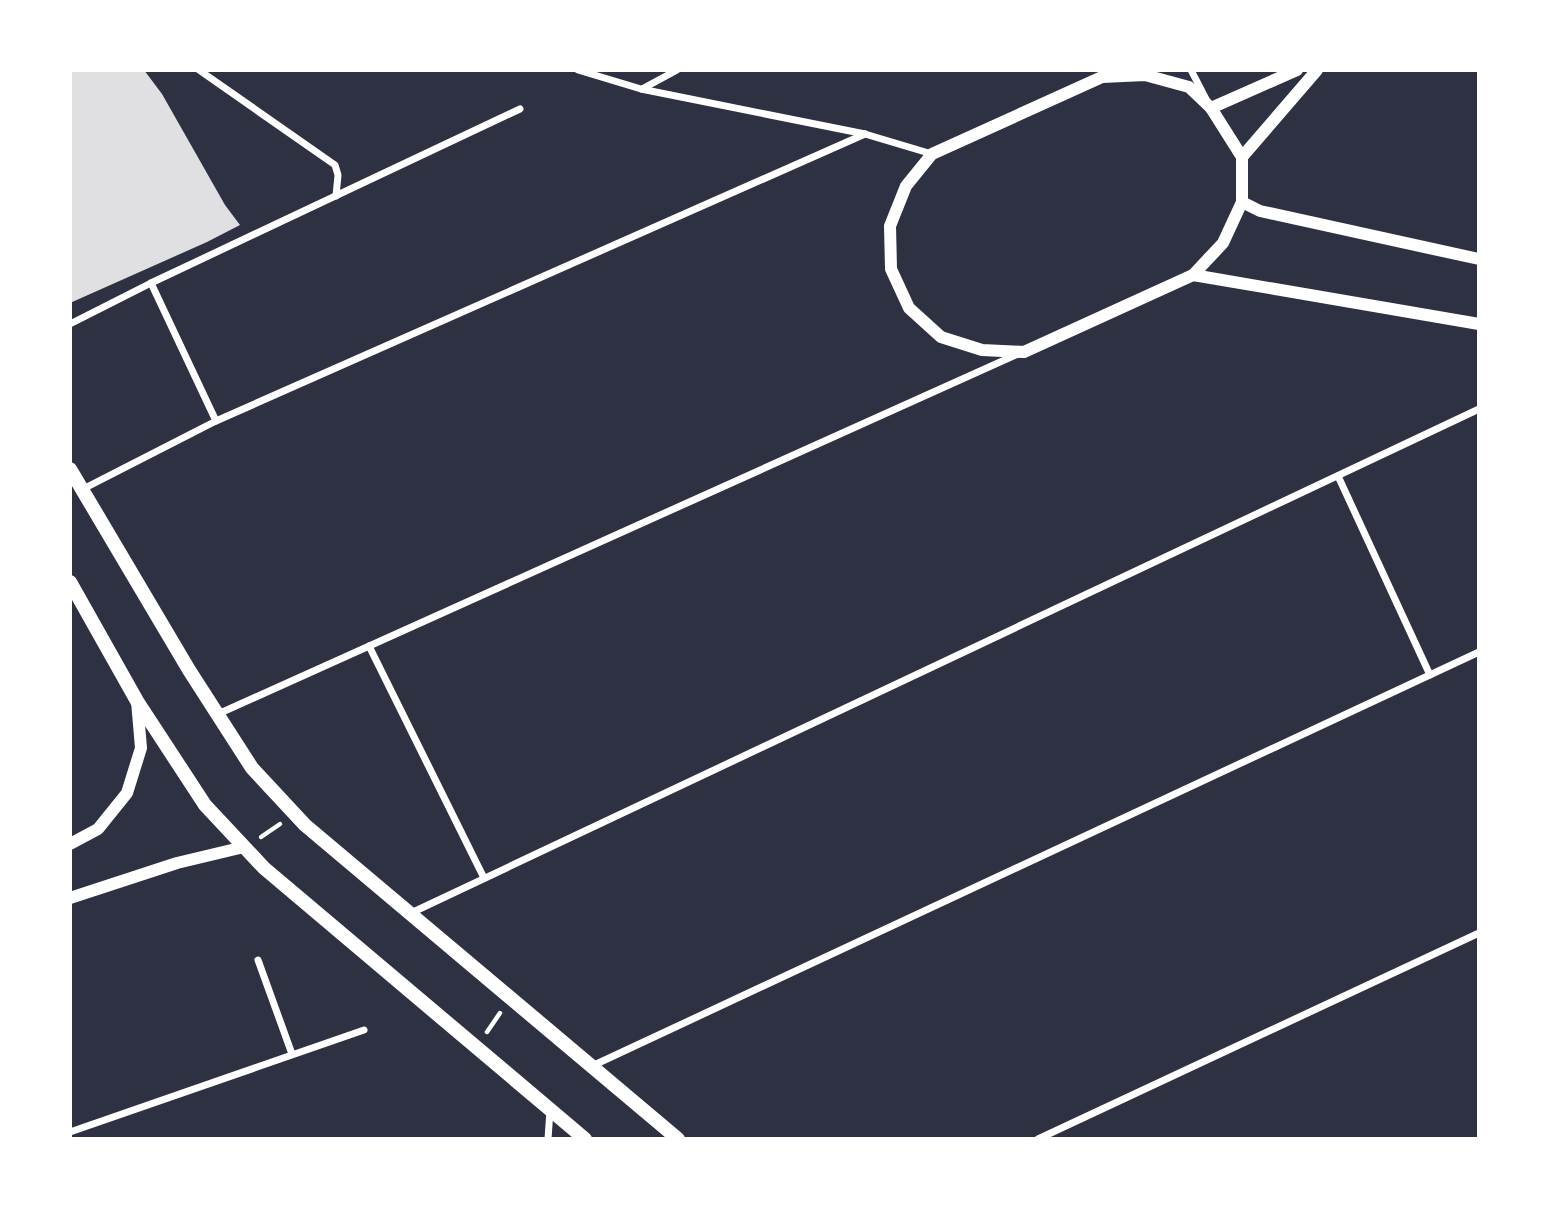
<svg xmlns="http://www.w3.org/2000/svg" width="1549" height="1209" viewBox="0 0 1549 1209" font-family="'Asap Condensed',sans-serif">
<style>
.building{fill:#e0e0e3}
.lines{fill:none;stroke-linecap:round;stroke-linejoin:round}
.path{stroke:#fff;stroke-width:4.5}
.minor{stroke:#fff;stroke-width:7}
.tertiary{stroke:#fff;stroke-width:12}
.secondary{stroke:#fff;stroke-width:14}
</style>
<rect width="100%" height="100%" fill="#2d3142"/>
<!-- building -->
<path class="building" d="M70 70H144L162 94 225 205 240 225 207 242 70 303Z"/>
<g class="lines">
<!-- path -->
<g class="path">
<path d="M261 837 280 824"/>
<path d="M487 1032 500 1013"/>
</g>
<!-- minor -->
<g class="minor">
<path d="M199 70 335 165 338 175 336 196"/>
<path d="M578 70 641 89 865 134 932 154"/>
<path d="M1191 70 1206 99"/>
<path d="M642 89 677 70"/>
<path d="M151 283 216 421"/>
<path d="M70 324 151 283 520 109"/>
<path d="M1338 476 1430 675"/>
<path d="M83 489 216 421 865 134"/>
<path d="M369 646 484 878"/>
<path d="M218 714 1018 354"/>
<path d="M411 913 1479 409"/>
<path d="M258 960 292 1054"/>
<path d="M592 1066 1479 652"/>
<path d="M70 1132 364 1030"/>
<path d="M548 1139 550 1110"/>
<path d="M1038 1139 1479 933"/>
</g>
<!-- tertiary -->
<g class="tertiary">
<path d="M1145 75 1189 87 1211 108 1242 157V202L1223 243 1193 275 1024 352 982 350 941 337 909 308 891 269 890 226 906 186 932 154 1102 77Z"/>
<path d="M1211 108 1297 70"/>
<path d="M1242 157 1317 70"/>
<path d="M1242 202 1260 211 1479 259"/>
<path d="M1193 275 1479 324"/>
<path d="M70 844 98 829 127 793 141 748 137 701"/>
<path d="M70 898 177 863 244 847"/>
</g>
<!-- secondary -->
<g class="secondary">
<path d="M70 469 189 670 252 768 305 825 678 1139"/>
<path d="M70 582 137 701 205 805 264 868 585 1139"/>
</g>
</g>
<!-- border -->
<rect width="1549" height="1209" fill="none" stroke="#ffffff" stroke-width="144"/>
</svg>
